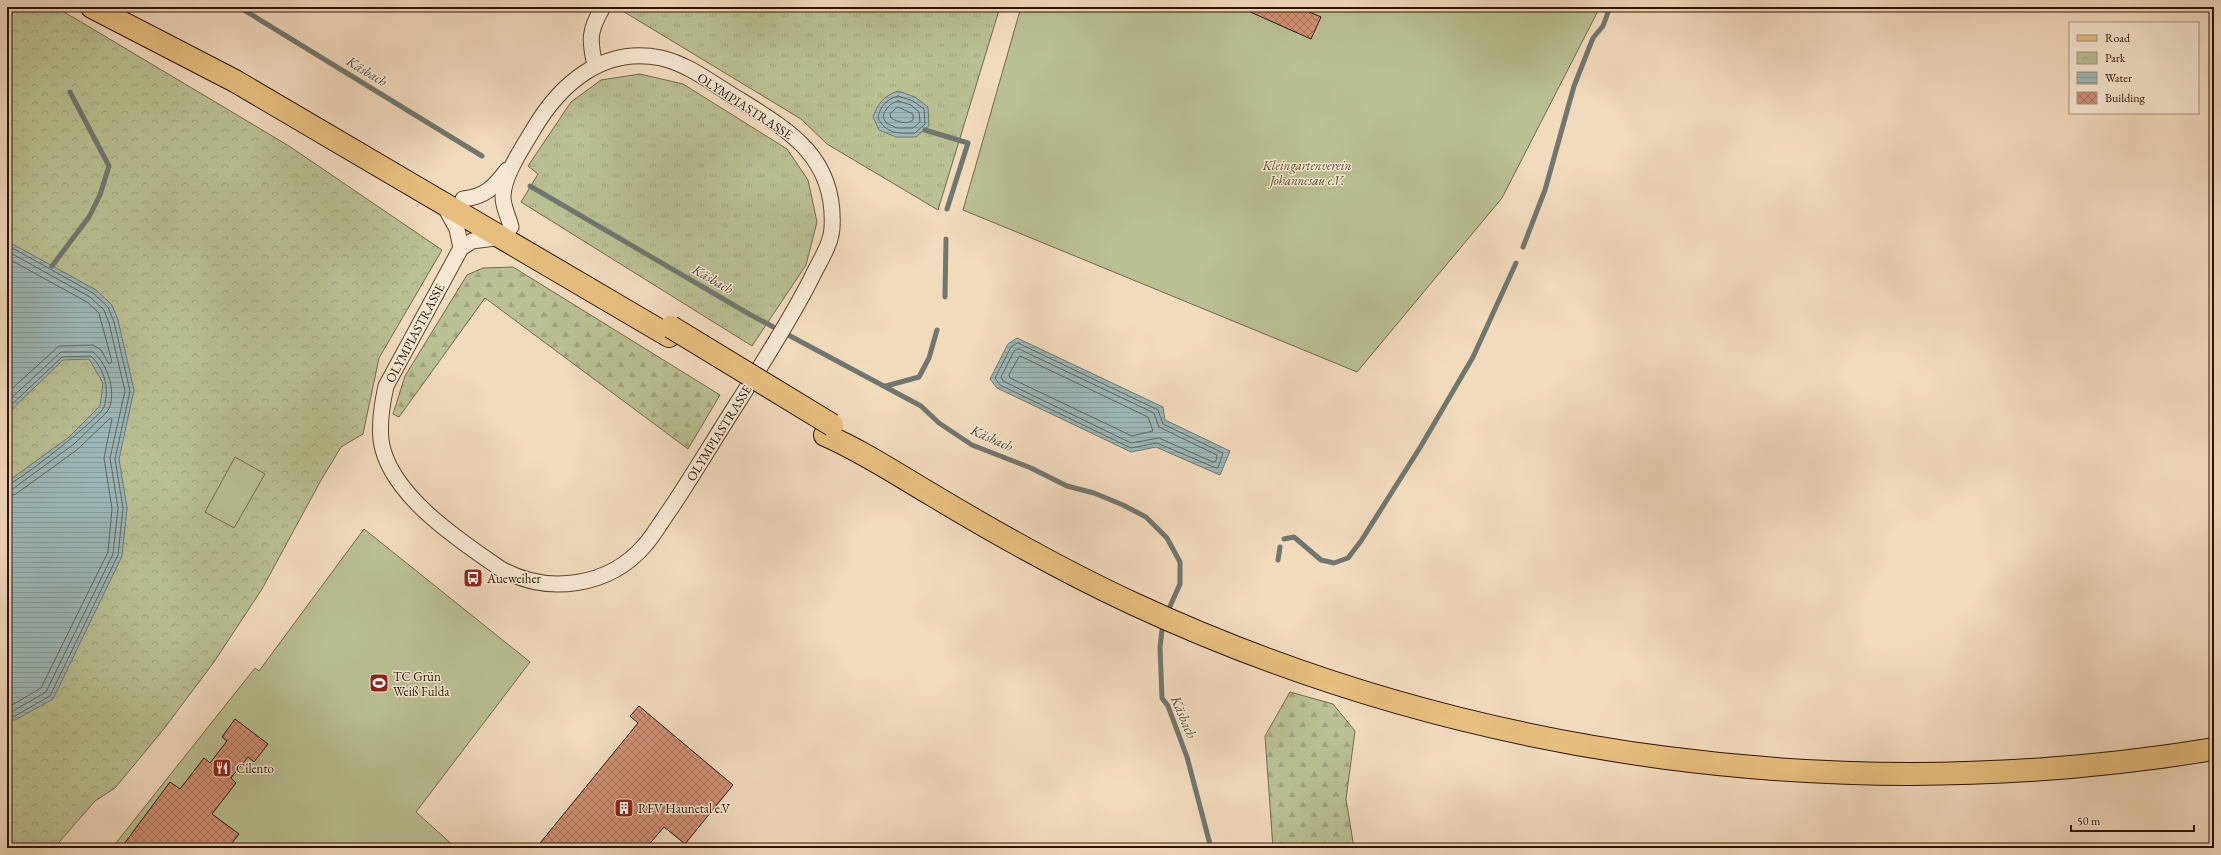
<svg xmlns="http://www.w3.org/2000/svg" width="2221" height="855" viewBox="0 0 2221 855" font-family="'EB Garamond',serif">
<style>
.grass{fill:url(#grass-tufts);stroke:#726a4a}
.forest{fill:url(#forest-firs);stroke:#726a4a}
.park{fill:url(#park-crowns);stroke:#726a4a}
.garden{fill:#b9c092;stroke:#726a4a}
.water{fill:url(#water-rules);stroke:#707771}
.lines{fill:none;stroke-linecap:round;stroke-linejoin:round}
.shore{stroke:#65665e;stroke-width:1}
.stream{stroke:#707771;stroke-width:5}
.building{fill:url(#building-cross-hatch);stroke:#2c1401}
.street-casing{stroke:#5d4630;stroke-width:17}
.primary-casing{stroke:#2c1401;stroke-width:24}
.street{stroke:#f6e8d4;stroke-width:15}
.primary{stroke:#e8be7e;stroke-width:22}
.primary-bridge-casing{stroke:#2c1401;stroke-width:24;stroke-linecap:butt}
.primary-bridge{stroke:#e8be7e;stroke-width:22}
.labels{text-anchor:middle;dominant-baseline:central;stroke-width:3;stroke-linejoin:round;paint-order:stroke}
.street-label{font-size:13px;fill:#2c1401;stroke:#f6e8d4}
.park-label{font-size:13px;font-style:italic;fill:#5d5034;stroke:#f6e8d4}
.poi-label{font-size:13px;fill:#2c1401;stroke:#f6e8d4;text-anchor:start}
.water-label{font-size:14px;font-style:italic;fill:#544e42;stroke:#f6e8d4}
</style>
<defs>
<pattern id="grass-tufts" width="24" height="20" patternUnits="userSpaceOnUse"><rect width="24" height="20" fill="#b9c092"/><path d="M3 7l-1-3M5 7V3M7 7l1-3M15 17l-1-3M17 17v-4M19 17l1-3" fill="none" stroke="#9fa47c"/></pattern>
<pattern id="forest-firs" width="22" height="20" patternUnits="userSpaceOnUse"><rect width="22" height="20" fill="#b9c092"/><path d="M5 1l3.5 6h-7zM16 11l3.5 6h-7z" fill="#9fa47c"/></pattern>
<pattern id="park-crowns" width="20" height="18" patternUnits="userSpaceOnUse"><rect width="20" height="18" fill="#b9c092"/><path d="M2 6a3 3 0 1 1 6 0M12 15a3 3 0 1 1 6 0" fill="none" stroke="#9fa47c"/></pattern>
<pattern id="water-rules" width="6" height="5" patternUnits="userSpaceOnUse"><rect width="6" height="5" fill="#9eb9bb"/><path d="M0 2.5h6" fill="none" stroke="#889e9f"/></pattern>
<pattern id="building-cross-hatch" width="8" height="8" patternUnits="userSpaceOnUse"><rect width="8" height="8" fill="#d09074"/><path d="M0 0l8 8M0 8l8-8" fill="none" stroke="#a9745d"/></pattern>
</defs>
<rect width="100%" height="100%" fill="#f1dbbd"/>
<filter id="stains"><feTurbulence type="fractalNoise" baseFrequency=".005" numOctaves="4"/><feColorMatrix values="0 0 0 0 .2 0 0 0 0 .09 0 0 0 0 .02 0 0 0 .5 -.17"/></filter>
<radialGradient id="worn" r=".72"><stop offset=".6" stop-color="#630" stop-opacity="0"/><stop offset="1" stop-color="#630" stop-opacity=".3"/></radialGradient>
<!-- grass -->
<g class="grass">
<path d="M616 7H1000L938 210 827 144 801 119Z"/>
<path d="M640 74 683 84 787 149 808 180 817 222 806 265 752 346 521 202 538 174 528 166 571 102 601 80Z"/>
</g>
<!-- forest -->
<g class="forest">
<path d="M513 267 720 395 688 449 485 298 399 417 393 414 405 376 467 275 483 268Z"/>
<path d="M1290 692 1333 704 1355 731 1346 799 1354 848H1273L1265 736Z"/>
</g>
<!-- park -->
<path class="park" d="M7 7H55L76 19 289 146 442 250 379 358 363 434 341 447 320 482 262 589 214 662 163 730 115 788 95 801 54 848H7Z"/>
<!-- garden -->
<g class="garden">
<path d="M1021 7H1600L1502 198 1357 372 963 210Z"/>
<path d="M235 457 265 474 234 528 205 512Z"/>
<path d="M364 529 530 662 416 812 456 848H112L255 668 259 671Z"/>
</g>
<!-- water -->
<g class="water">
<path d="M898 91 915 97 928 107 929 126 916 137H896L879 130 873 117C878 103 884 96 898 91Z"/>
<path d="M7 241 96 290 112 305 118 320 134 390 119 459 127 508 122 556 53 699 15 720H7V482L69 437 100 406 103 383 89 359 63 360 7 414Z"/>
<path d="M1017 338 1163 407 1165 420 1230 451 1220 475 1156 447 1131 452 997 388 990 379 1008 344Z"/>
</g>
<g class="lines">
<!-- shore -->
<g class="shore">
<path d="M898 96 913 101 924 109 925 124 915 133C899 134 886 134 878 118 880 106 887 99 898 96Z"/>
<path d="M898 101 911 105 919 112 920 122 913 128H897L886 123 883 117C885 109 890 103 898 101Z"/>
<path d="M898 107 913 114V120C907 125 897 122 891 118L890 114Z"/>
<path d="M7 245 93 293 108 307 114 322 130 391 115 459 123 508 118 555 50 696 15 716H7"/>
<path d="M7 251 90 297 104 310 109 323 125 391 110 458 118 508 113 554 46 692 13 711H7"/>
<path d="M7 258 87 302 99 313 112 362 109 364 101 350 93 345 59 346 7 393"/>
<path d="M1018 343 1158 410 1163 424 1223 453 1218 468H1216L1157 443 1131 448 1000 385 995 378 1011 347Z"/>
<path d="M1019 349 1154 413 1159 427 1217 455 1216 461 1213 462 1159 438 1131 443 1003 381 1001 377 1014 351Z"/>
<path d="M1020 356 1148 417 1153 431 1132 436 1010 378 1009 375Z"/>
<path d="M7 402 61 352H93C108 364 118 395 107 412L74 444 14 488 7 490"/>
<path d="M7 409 62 357 91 356C104 369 110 388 104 407 101 417 16 484 7 485"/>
<path d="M7 496 16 494 78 449 109 419H112L104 458 112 509 108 552 41 688 12 705H7"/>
</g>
<!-- stream -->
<g class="stream">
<path d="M239 7 482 156"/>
<path d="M925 130 968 143 947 209"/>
<path d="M530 186 749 314 921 406 939 423 972 445 1031 468 1067 486 1094 493 1123 505 1146 517 1167 538 1180 562V584L1167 613"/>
<path d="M1523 247 1545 190 1574 86 1593 38 1603 26 1610 7"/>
<path d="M52 266 89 217 100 195 109 166 70 92"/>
<path d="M945 297 946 239"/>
<path d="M886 386 919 377 929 358 937 330"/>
<path d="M1284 539 1294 537 1321 560 1334 563 1348 558 1361 541 1421 446 1473 357 1516 263"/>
<path d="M1278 560 1280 547"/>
<path d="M1163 622 1160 647 1162 698 1168 706 1187 757 1211 848"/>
</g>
</g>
<!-- building -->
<g class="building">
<path d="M1239 7H1298L1321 17 1311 39Z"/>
<path d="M639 706 733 785 685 844 664 827 646 848H536L638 723 630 716Z"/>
<path d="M235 719 268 744 254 762 248 757 231 778 236 783 212 814 239 834 228 848H121L170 782 180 789 204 758 210 763 227 741 222 737Z"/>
</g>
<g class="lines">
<!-- street casing -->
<g class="street-casing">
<g id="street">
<path d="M595 65C589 40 589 30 603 7"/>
<path d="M463 199C485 197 494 187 507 170"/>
<path d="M444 205 457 229 461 248"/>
<path d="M502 237 472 241 461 248 386 386C382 404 379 422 381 440 388 494 460 541 501 569 548 595 609 587 645 545 654 535 661 522 669 511 694 474 716 436 740 399 765 359 791 319 812 277 819 262 831 245 832 228 836 159 792 132 740 100 716 86 689 64 661 58 603 46 560 84 533 130 523 147 503 176 503 197 503 207 509 218 511 227"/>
</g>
</g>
<!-- primary casing -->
<g class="primary-casing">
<g id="primary">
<path d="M92 7 235 81 669 336"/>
<path d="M825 435C864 452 898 475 934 496 999 535 1065 572 1134 604 1470 760 1849 809 2214 749"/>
</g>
</g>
<!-- street -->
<use href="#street" class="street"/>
<!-- primary -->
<use href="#primary" class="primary"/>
<!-- primary-bridge casing -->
<g class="primary-bridge-casing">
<path id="primary-bridge" d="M671 327 832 425"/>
</g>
<!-- primary-bridge -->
<use href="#primary-bridge" class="primary-bridge"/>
</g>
<!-- icons -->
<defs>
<g id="bus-square" transform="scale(1)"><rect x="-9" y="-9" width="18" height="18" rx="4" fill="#8f2418" stroke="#f6e8d4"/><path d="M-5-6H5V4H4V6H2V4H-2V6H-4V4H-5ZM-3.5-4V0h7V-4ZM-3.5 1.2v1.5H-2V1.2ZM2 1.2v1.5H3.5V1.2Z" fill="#fff"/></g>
<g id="stadium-square" transform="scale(1)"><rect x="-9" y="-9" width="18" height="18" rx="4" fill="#8f2418" stroke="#f6e8d4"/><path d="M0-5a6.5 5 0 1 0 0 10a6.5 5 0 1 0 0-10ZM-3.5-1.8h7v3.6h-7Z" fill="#fff"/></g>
<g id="restaurant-square" transform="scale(1)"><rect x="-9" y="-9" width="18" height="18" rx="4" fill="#8f2418" stroke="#f6e8d4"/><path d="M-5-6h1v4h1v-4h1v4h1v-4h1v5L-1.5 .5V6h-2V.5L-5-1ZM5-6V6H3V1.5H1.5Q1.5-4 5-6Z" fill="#fff"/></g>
<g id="building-square" transform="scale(1)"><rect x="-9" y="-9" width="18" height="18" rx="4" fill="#8f2418" stroke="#f6e8d4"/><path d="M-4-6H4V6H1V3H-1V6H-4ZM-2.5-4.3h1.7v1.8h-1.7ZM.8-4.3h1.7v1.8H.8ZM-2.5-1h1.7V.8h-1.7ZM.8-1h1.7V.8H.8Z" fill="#fff"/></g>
</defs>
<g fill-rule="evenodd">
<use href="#bus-square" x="473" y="578"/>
<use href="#stadium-square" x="379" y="683"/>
<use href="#restaurant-square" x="222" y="768"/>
<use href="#building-square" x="624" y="808"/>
</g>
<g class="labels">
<!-- street labels -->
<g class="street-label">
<text transform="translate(745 106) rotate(33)">OLYMPIASTRASSE</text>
<text transform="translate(415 333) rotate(-62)">OLYMPIASTRASSE</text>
<text transform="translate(719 433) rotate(-58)">OLYMPIASTRASSE</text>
</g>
<!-- park labels -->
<g class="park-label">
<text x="1307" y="165">Kleingartenverein<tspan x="1307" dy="15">Johannesau e.V.</tspan></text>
</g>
<!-- poi labels -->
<g class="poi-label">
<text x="487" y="578">Aueweiher</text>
<text x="393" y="676">TC Grün<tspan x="393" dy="15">Weiß Fulda</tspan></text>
<text x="236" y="768">Cilento</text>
<text x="638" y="808">RFV Haunetal e.V</text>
</g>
<!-- water labels -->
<g class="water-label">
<text transform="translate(367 71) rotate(31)">Käsbach</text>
<text transform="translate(713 279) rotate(30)">Käsbach</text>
<text transform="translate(992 438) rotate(24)">Käsbach</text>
<text transform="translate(1184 717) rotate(67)">Käsbach</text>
</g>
</g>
<!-- margin -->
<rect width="2221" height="855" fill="none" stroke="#f1dbbd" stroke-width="24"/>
<rect x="8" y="8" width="2205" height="839" fill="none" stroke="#2c1401" stroke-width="2"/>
<rect x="12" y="12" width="2197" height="831" fill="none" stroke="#2c1401"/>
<!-- legend -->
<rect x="2069" y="22" width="130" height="92" fill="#f6e8d4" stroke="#a59380"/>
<rect x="2077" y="35" width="20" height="6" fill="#e8be7e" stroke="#a59380"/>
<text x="2105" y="42" font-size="12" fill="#2c1401">Road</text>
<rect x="2077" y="52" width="20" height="12" fill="url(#park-crowns)" stroke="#a59380"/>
<text x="2105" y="62" font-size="12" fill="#2c1401">Park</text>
<rect x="2077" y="72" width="20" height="12" fill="url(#water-rules)" stroke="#a59380"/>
<text x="2105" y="82" font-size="12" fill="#2c1401">Water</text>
<rect x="2077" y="92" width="20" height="12" fill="url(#building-cross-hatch)" stroke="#a59380"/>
<text x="2105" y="102" font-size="12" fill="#2c1401">Building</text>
<!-- scale -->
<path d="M2071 825v6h123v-6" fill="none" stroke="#2c1401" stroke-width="2"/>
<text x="2077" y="825" font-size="12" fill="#2c1401" stroke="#f6e8d4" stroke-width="3" paint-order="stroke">50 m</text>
<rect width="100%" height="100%" filter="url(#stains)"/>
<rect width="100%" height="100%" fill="url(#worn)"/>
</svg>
